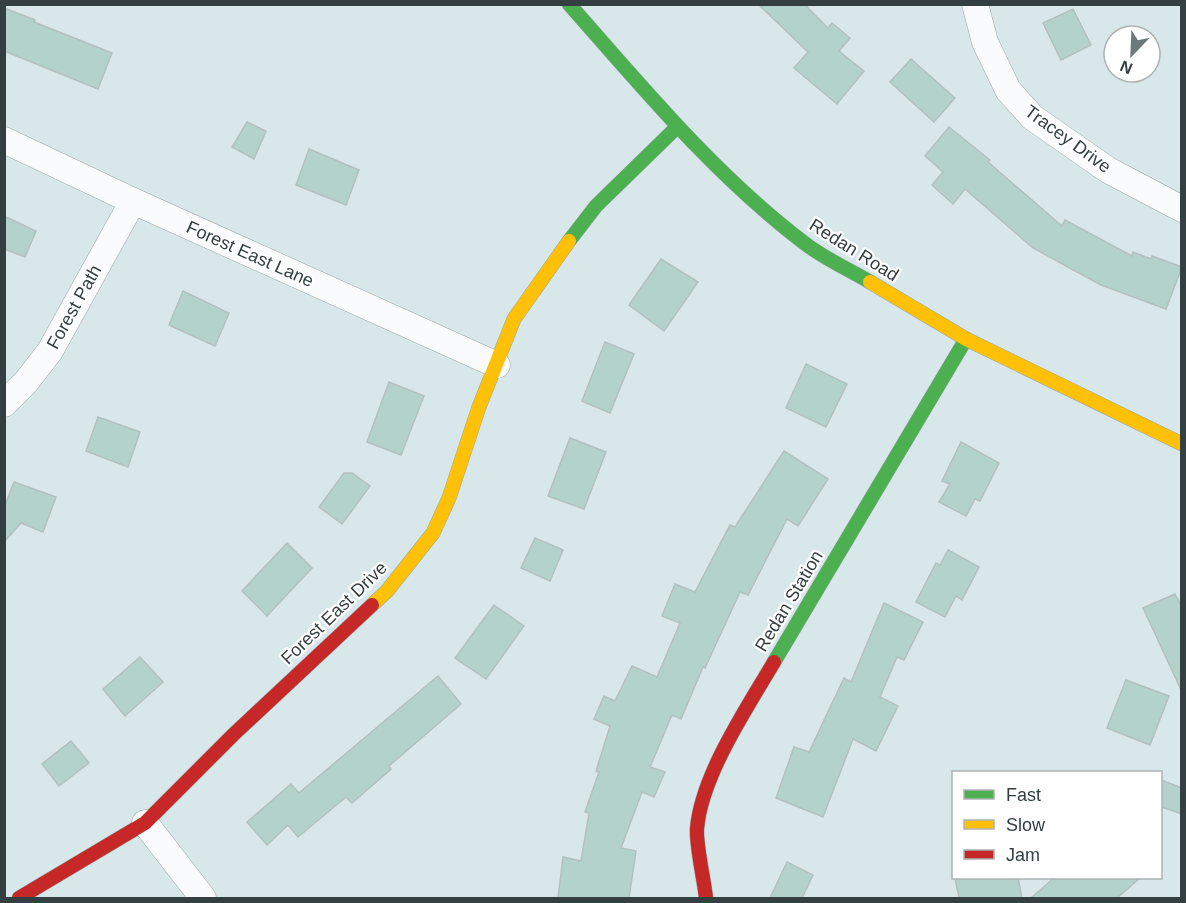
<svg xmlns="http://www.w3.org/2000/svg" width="1186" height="903" viewBox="0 0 1186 903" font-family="Arial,sans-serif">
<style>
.building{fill:#b4d2cc;stroke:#b4c0bf;stroke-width:1.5}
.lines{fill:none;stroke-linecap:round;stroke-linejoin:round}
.street-casing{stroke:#9ca8a9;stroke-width:27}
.fast-casing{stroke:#9ca8a9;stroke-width:15}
.slow-casing{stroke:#9ca8a9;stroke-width:15}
.jam-casing{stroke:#9ca8a9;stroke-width:15}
.street{stroke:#f9fbfc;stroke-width:26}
.fast{stroke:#4caf50;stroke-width:14}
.slow{stroke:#ffc107;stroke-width:14}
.jam{stroke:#c62828;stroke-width:14}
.labels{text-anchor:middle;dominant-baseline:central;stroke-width:4.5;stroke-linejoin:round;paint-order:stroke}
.street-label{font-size:18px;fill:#333f40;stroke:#fff}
</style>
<rect width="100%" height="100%" fill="#d8e7e9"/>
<!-- building -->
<g class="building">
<path d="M758 4H804L828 28 832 23 850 38 839 51 864 71 837 104 794 68 808 52Z"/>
<path d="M4 8 35 20 34 22 112 53 98 89 4 51Z"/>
<path d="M1073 9 1091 45 1061 60 1043 23Z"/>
<path d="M911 59 955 98 934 122 890 82Z"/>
<path d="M247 122 266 131 254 159 232 147Z"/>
<path d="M949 127 990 160 988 162 1062 226 1065 220 1132 256 1133 252 1151 259 1152 256 1182 267 1166 309 1101 285 1033 248 965 189 953 204 932 185 943 172 925 156Z"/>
<path d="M309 149 359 170 346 205 296 185Z"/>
<path d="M4 216 36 231 25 257 4 249Z"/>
<path d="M661 259 698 282 664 331 629 305Z"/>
<path d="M183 291 229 313 215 346 169 325Z"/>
<path d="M605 342 634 354 610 413 582 401Z"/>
<path d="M806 364 847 384 826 427 786 408Z"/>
<path d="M389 382 424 396 401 455 367 442Z"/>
<path d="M98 417 140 432 128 467 86 451Z"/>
<path d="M570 438 606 452 584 509 548 496Z"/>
<path d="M961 442 999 463 980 501 975 499 966 516 939 502 950 484 942 481Z"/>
<path d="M784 451 828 479 798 526 787 519 748 595 740 592 705 668 703 667 681 719 672 715 650 767 665 772 654 797 642 792 621 848 636 851 629 898H558L563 857 581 861 589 813 585 812 599 772 596 771 610 726 594 719 604 696 615 701 632 666 657 677 680 623 662 616 675 584 695 592 730 525 735 527Z"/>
<path d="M344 473H352L370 486 342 524 319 507Z"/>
<path d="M14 482 56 497 43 532 21 523 4 542V508Z"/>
<path d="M535 538 563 550 550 581 521 568Z"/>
<path d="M287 543 312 568 267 616 242 591Z"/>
<path d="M948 550 979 567 962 600 956 596 945 617 916 602 936 563 940 565Z"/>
<path d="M1175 594 1182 607V692L1143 608Z"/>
<path d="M884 603 923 622 904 660 897 657 880 697 898 706 876 751 853 739 823 817 776 798 794 747 809 752 844 678 851 682Z"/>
<path d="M494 605 524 626 486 679 455 658Z"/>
<path d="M140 657 163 682 125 716 103 689Z"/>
<path d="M438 676 461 704 389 766 391 769 352 803 346 797 298 837 288 825 267 845 247 822 291 784 299 793Z"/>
<path d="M1126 680 1169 696 1150 745 1107 728Z"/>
<path d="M71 741 89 763 59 786 42 764Z"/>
<path d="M1161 780 1182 788V814L1161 807Z"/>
<path d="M787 862 813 875 802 898H770Z"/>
<path d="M955 878H1018L1022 898H959Z"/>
<path d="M1054 878H1140L1117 898H1031Z"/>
</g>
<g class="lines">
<!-- street casing -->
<g class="street-casing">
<g id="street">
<path d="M975 4 985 42 1008 90 1032 117 1108 170 1182 209"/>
<path d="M4 140 133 201 497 365"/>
<path d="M4 404 26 382 50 351 133 201"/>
<path d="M145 823 203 898"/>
</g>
</g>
<!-- fast casing -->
<g class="fast-casing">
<g id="fast">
<path d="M569 4C643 88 714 174 803 242 823 258 848 269 870 282"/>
<path d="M569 241 596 206 677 127"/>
<path d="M774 662 966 339"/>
</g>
</g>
<!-- slow casing -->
<g class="slow-casing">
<g id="slow">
<path d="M870 282 966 339 1182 444"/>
<path d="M372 605 387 591 433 533 449 498 479 407 514 319 569 241"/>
</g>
</g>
<!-- jam casing -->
<g class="jam-casing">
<g id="jam">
<path d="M19 898 145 823 234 734 372 605"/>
<path d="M706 898C704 879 696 846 697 829 701 776 747 708 774 662"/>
</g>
</g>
<!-- street -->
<use href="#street" class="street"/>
<!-- fast -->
<use href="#fast" class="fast"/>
<!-- slow -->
<use href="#slow" class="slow"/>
<!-- jam -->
<use href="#jam" class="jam"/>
</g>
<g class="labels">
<!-- street labels -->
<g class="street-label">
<text transform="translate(1068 139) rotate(36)">Tracey Drive</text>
<text transform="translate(854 250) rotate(32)">Redan Road</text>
<text transform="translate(250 254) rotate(24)">Forest East Lane</text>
<text transform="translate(74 307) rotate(-61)">Forest Path</text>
<text transform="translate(789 601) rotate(-59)">Redan Station</text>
<text transform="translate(334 613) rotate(-44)">Forest East Drive</text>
</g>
</g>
<!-- border -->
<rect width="1186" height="903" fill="none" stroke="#333f40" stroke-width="12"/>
<!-- legend -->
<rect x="952" y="771" width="210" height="108" fill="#ffffff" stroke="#adb2b3" stroke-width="1.5"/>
<rect x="964" y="790" width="30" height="9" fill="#4caf50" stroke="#adb2b3" stroke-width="1.5"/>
<text x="1006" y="801" font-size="18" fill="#333f40">Fast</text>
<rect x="964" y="820" width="30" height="9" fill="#ffc107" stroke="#adb2b3" stroke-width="1.5"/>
<text x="1006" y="831" font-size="18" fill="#333f40">Slow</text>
<rect x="964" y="850" width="30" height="9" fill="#c62828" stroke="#adb2b3" stroke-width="1.5"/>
<text x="1006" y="861" font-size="18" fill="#333f40">Jam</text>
<!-- north arrow -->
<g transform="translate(1132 54) rotate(203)"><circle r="28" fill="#ffffff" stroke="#adb2b3" stroke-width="1.5"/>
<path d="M0-4.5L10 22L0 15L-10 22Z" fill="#6d7a7b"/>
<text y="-9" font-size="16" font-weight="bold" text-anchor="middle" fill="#333f40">N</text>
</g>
</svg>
